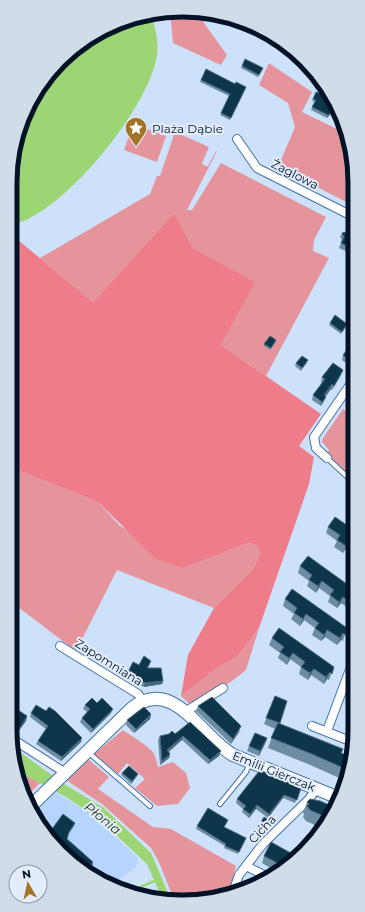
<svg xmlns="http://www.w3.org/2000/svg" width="365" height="912" viewBox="0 0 365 912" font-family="Montserrat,sans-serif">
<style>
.built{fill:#b5d5fe}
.green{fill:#e6949b}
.forest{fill:#ef7c89}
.water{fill:#9bd574}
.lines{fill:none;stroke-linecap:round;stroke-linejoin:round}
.stream{stroke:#9bd574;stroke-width:2.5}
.lane-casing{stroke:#4372a9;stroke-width:6}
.street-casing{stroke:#4372a9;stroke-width:10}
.secondary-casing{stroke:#4372a9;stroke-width:14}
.lane{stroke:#fff;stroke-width:4}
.street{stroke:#fff;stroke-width:8}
.secondary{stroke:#fff;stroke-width:12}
.wall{fill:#6d8ca2}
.shaded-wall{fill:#47697f}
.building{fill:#0d364a;stroke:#47697f}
.labels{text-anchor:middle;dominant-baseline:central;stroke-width:4;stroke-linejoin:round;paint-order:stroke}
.poi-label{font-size:12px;fill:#021328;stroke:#e3edfa;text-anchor:start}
.street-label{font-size:12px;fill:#021328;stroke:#e3edfa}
.water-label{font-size:13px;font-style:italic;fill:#223811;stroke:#e3edfa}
.rim{fill:none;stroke:#021328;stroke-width:5}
</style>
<rect width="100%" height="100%" fill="#cde1fa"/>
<!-- built -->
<g class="built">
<path d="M355 718V729L354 734 347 730Z"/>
<path d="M55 792 90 814 137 857 138 862 135 868 113 884 96 879 53 843 35 812Z"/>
</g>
<!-- green -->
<g class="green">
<path d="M170 11 203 15 204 23 227 55 221 65 173 43Z"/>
<path d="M269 63 312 92 302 112 337 129 341 119 353 160 354 206 278 167 295 127 288 103 259 85Z"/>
<path d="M133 124 166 136 157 162 124 150Z"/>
<path d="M175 132 209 147 202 163 205 166H208L216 151H217L187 210H192L221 163 326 217 314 240 313 251 329 258 266 376 221 345 254 282 193 248 174 213 93 302 40 258 150 194 157 176H160Z"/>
<path d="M343 409 354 418V480L326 455 329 450 322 442 323 438Z"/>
<path d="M10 467 98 502 119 525 184 568 248 543 257 545 260 553 254 568 214 608 117 570 76 651 10 601Z"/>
<path d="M259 628 246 670 232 681 191 705 181 696 213 671 238 656Z"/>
<path d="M123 730C131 736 151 747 154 754 156 758 157 763 158 767L173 762 186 773 190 788 178 804 157 806 135 788 145 779 127 763 118 774 94 754Z"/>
<path d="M88 759 109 777 98 789 153 827 171 829 236 866 229 893 216 899 174 900 159 862 151 848 102 804 66 780Z"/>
<path d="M17 771 40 783 26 797 19 785Z"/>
</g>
<!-- forest -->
<path class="forest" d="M174 213 193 248 255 282 221 345 321 414 299 446 314 457 309 484 259 628 238 656 213 671 181 696 188 655 214 608 254 568 260 553 257 545 248 543 184 568 156 559 98 502 10 467V231L12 235 93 302Z"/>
<!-- water -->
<g class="water">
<path d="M152 15C155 29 159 41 157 55 149 105 80 190 35 215 28 220 18 223 10 226V183L19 127 53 69 106 28Z"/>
<path d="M13 747 64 784 104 808 151 853 171 900H163L147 864 99 819 66 797 17 771Z"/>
</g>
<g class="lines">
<!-- stream -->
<path class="stream" d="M131 891 157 880"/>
<!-- lane casing -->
<g class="lane-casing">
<g id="lane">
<path d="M327 458 354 483"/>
<path d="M88 752 150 806"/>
<path d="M220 804 246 772 250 763"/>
</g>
</g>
<!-- street casing -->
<g class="street-casing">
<g id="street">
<path d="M237 139 257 168 354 217"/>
<path d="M327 458 316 448 314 437 354 379"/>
<path d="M60 646 138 694 143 701"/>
<path d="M185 712 223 688"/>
<path d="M312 726 350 741"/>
<path d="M327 731 355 656"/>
<path d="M11 738 64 772"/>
<path d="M246 866 268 877"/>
<path d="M233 892 239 875 263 844 309 799 317 788"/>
</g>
</g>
<!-- secondary casing -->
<g class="secondary-casing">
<path id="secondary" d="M31 806 132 708C174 676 200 736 233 755L339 798"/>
</g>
<!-- lane -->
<use href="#lane" class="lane"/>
<!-- street -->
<use href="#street" class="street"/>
<!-- secondary -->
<use href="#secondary" class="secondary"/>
</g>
<!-- wall -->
<g class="wall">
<path d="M242 66 262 70 258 77 241 68Z"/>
<path d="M206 69 235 84 246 87 230 120 220 115 229 96 200 82Z"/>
<path d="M316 92 337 106 336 108 327 118 311 110 315 102 312 101Z"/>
<path d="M354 231V258L351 257 352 254 339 248 342 240 340 237 342 233Z"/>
<path d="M330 323 347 324 346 326 341 334 329 325Z"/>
<path d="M276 342 270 350 264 346V344Z"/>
<path d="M354 349V360L350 366 342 360 343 355Z"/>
<path d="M296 363H307L301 371 295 366Z"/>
<path d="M341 375 332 390 331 389 325 396 324 401 321 406 312 400 313 395 322 383 321 382 322 377Z"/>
<path d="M354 489V510L346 504 349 497Z"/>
<path d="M328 527 354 530 355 554 346 548 343 553 334 547 337 541 326 533Z"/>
<path d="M300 566 355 590V610L353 612 341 603 337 608 328 602 330 596 319 588 316 593 307 586 309 581 298 573Z"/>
<path d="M285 599 347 628 343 641 341 640 337 645 325 637 321 641 312 635 315 628 304 620 300 626 291 619 294 614 283 606Z"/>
<path d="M272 638 334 667 329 680 327 679 324 684 311 675 308 680 299 674 301 667 290 659 287 665 278 658 280 653 269 645Z"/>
<path d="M150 664 148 668 163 681 162 684 144 687 125 678 127 674 139 665Z"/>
<path d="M275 696 287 701 280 724 351 757 346 781 308 764 268 748 275 729 264 724Z"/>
<path d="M85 705 111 713 91 733 80 722 82 718 87 712 83 709Z"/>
<path d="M198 706 239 732 231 744 196 711Z"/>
<path d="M10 709 27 716 26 721 18 732 10 727Z"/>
<path d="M31 713 81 742 61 761 36 744 46 729 30 717Z"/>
<path d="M151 714 150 719 134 733 126 725 127 720Z"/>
<path d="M355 715V723L352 721Z"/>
<path d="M190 722 219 756 208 764 182 740 169 752 170 754 169 758 160 765 158 740 160 736 175 734Z"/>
<path d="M267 738 259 756 247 751 249 746Z"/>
<path d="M122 773 138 774 137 776 131 784 121 775Z"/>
<path d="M301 788 295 803 283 798 268 818 256 809 249 818 242 812 243 809 236 803 237 799Z"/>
<path d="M307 802 334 807 323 829 306 821 303 817 304 814 303 813Z"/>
<path d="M271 821 270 824 263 833 258 829V827Z"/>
<path d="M227 822 224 827 245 841 238 854 224 848 225 846 196 829 197 826Z"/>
<path d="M264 856H296L279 873 262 863Z"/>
</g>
<!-- shaded-wall -->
<g class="shaded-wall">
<path d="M337 106 336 108 327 118 328 115Z"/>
<path d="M354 357V360L350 366 351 361Z"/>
<path d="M343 370 341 375 332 390 334 386Z"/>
<path d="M332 384 331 389 323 400 324 395Z"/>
<path d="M326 397 324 401 321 406 322 402Z"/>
<path d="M349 542 346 548 343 553 346 546Z"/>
<path d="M322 581 319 588 316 593 318 586Z"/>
<path d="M343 597 341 603 337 608 339 602Z"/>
<path d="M306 614 304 620 300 626 303 619Z"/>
<path d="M327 630 325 637 321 641 324 635Z"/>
<path d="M343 633 341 640 337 645 340 638Z"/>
<path d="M293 653 287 665 289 658Z"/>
<path d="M314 669 311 675 308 680 310 673Z"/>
<path d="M330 672 327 679 324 684 326 677Z"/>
<path d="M163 681 162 684 144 687 145 683Z"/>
<path d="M113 709 111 713 91 733 93 729Z"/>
<path d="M151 714 150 719 134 733 136 729Z"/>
<path d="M27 716 26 721 18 732 20 728Z"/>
<path d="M241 726 239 732 231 744 233 739Z"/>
<path d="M183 736 182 740 165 754 167 750Z"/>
<path d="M82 738 81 742 61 761 62 757Z"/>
<path d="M267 738 266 742 259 756 260 751Z"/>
<path d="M221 751 219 756 208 764 210 760Z"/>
<path d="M170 754 169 758 160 765 162 761Z"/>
<path d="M138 774 137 776 131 784 132 781Z"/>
<path d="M284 795 283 798 268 818 269 814Z"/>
<path d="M257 805 256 809 249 818 250 814Z"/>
<path d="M271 821 270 824 263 833 264 830Z"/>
<path d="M75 823 74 826 68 835 69 832Z"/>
<path d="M93 862V865L87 871H86Z"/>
</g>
<!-- building -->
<g class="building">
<path d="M245 59 263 68 259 75 242 66Z"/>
<path d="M206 69 235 84 236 82 246 87 231 118 221 113 230 94 201 80Z"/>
<path d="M323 85 337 106 328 115 312 107 316 100 313 99 316 92 319 93Z"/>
<path d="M348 228 354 231V253H352L354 250 341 243 344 237 342 233 346 232Z"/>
<path d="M335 315 347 324 342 332 330 323Z"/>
<path d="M270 336 276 340 271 348 264 344Z"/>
<path d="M350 346 354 349V357L351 361 343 355Z"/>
<path d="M302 356 308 360 302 368 296 363Z"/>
<path d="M333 363 343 370 334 386 332 384 324 395 326 397 322 402 313 395 325 379 322 377Z"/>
<path d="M354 489V501L349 497Z"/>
<path d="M335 517 354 530 355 546 349 542 346 546 337 540 340 535 328 527Z"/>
<path d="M308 556 355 590V605L343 597 339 602 330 595 334 590 322 581 318 586 309 580 312 575 300 566Z"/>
<path d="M292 589 347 628 345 635 343 633 340 638 327 630 324 635 315 628 319 623 306 614 303 619 294 613 297 608 285 599Z"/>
<path d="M279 628 334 667 332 674 330 672 326 677 314 669 310 673 301 667 305 662 293 653 289 658 280 652 284 647 272 638Z"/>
<path d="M144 656 151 661 147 668H161L163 681 145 683 127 674 133 662 139 665Z"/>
<path d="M10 671 13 672 10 679Z"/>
<path d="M275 696 287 701 280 723 266 718Z"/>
<path d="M212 697 241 726 233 739 198 706Z"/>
<path d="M92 698 97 703 102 698 113 709 93 729 82 718 90 709 85 705Z"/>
<path d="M36 705 46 711 49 707 55 711 82 738 62 757 38 741 48 726 31 713Z"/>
<path d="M12 706 27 716 20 728 10 721V709Z"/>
<path d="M144 707 151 714 136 729 127 720Z"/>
<path d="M190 722 221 751 210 760 183 736 167 750 170 754 162 761 160 736 169 734 172 731 175 734Z"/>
<path d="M278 723 343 749 341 753 351 757 348 770 312 754 271 738Z"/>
<path d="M255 733 267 738 260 751 249 746Z"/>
<path d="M129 766 138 774 132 781 122 773Z"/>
<path d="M260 770 301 788 297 800 284 795 269 814 257 805 250 814 243 809 246 806 237 799Z"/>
<path d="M310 799 320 801 334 807 328 818 310 810 307 806 309 804 307 802Z"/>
<path d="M208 808 228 820 224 827 246 838 239 852 225 846 226 844 197 826Z"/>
<path d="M63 814 75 823 69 832 67 839 93 862 86 871 53 843 48 836 52 829Z"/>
<path d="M264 817 271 821 264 830 258 827Z"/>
<path d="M271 842 296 856 285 867 264 856Z"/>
</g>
<!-- icons -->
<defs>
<g id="sight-pin" transform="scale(1.15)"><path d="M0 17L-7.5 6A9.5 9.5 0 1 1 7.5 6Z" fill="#a47328" stroke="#e3edfa"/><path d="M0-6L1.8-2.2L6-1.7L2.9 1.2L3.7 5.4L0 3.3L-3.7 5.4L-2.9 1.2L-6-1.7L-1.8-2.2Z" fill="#fff"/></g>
</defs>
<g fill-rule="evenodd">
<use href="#sight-pin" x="136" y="128"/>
</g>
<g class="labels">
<!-- poi labels -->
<g class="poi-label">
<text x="152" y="128">Plaża Dąbie</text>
</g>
<!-- street labels -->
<g class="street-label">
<text transform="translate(295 174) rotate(27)">Żaglowa</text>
<text transform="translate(109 662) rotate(32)">Zapomniana</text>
<text transform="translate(274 771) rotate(22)">Emilii Gierczak</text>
<text transform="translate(262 829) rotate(-47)">Cicha</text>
</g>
<!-- water labels -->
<g class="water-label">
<text transform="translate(103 818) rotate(39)">Płonia</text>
</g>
</g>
<!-- crop -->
<path d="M0 0H365V912H0ZM182 17H183A165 165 0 0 1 348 182V730A165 165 0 0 1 183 895H182A165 165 0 0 1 17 730V182A165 165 0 0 1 182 17Z" fill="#d1dce9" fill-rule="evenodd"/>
<path class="rim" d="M182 17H183A165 165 0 0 1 348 182V730A165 165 0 0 1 183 895H182A165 165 0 0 1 17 730V182A165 165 0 0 1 182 17Z"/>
<!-- north arrow -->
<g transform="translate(28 884) rotate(351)"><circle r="19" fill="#e3edfa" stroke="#8996a6"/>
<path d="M0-3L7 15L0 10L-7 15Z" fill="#a47328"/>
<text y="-6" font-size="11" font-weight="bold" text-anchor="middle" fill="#021328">N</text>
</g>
</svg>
